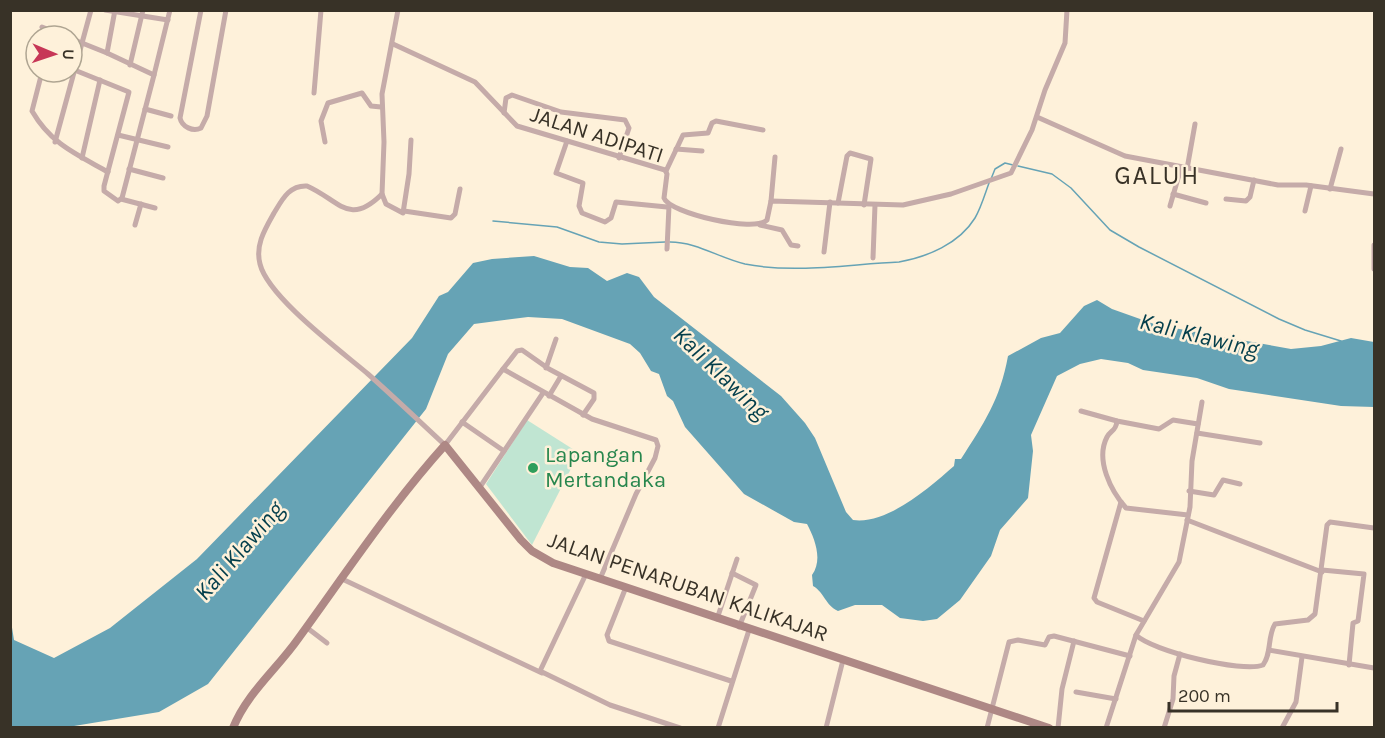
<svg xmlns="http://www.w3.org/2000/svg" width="1385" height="738" viewBox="0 0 1385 738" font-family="Karla,sans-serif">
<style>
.green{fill:#c0e5d2}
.water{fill:#66a3b5}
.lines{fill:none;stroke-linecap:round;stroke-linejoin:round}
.stream{stroke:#66a3b5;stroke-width:1.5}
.street{stroke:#c5aba9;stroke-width:5}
.secondary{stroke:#ae8885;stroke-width:8}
.leisure-dot{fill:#2e9e5b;stroke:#fef1da;stroke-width:2}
.labels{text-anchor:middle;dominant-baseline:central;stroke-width:5;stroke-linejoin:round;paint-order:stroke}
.street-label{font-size:22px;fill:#383227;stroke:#fef1da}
.leisure-label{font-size:22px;fill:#27864d;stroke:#fef1da;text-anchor:start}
.water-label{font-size:24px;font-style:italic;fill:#033e4b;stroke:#fef1da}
.quarter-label{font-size:26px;letter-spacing:1.5px;fill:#383227;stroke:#fef1da}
</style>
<rect width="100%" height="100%" fill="#fef1da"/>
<!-- green -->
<path class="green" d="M527 420 579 453 532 545 486 484Z"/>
<!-- water -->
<path class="water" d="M534 256 570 267 588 268 607 281 627 273 639 277 654 297 781 396 805 423 815 438 846 512 853 520C887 525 930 487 954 466L955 459H961C984 423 1000 400 1008 356L1041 338 1060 333 1084 306 1097 300 1112 309 1157 325 1291 349 1321 346 1351 338 1374 342V407L1341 406 1229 389 1197 378 1143 370 1128 363 1101 359 1080 364 1057 376 1031 435 1033 451 1028 498 1000 530 991 556 960 600 937 619 923 621 900 618 882 605H855L838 611C825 605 825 593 813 586L812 575C823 560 815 539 807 524L794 522 744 494 685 427 673 401 667 396 659 374 651 371 640 353 630 344 562 319 528 317 474 324 448 354 426 409 208 684 159 712 68 727 11 726 10 615 14 640 54 658 110 628 197 559 412 338 439 296 448 292 473 263 492 259Z"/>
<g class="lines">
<!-- stream -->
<g class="stream">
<path d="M1018 166 1052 174 1071 188 1110 230 1139 247 1279 319 1305 330 1341 341"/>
<path d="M991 179 995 169 1005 163 1013 165"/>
<path d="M493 221 557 227 599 242 622 244 665 242"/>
<path d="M670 242C697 242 719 258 745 264 795 274 850 264 899 262 927 257 959 244 975 218 981 208 985 194 989 183"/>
</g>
<!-- street -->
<g class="street">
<path d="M105 10 168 20"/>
<path d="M115 10 107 53 154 75 170 10"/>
<path d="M201 10 180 118C182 127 193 132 201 128L207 116 226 10"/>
<path d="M398 10 382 94 384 142 382 194 386 204 403 213 409 174 411 140"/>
<path d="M42 27 64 36"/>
<path d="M72 39 107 53"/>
<path d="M393 44 475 82 517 126 665 170 667 174 664 198C669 213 755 233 767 220L771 201 903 205 951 194 1011 173 1032 130 1045 90 1065 43 1067 10"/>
<path d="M130 65 143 10"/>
<path d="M72 69 129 92 104 186V191L118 201 122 198 154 75"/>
<path d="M42 72 32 111C51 144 76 154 108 172"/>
<path d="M314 93 321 10"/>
<path d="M145 109 171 116"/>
<path d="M504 113 506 98 512 95 561 112 625 120 629 128 619 158"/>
<path d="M1037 117 1125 156 1278 185H1306L1374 194"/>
<path d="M118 135 168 147"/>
<path d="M567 141 556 173 583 183 579 206 582 213 605 222 611 218 616 202 667 207"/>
<path d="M55 142 91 10"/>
<path d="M325 142 321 121 328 103 362 93 371 106 381 107"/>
<path d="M676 149 702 151"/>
<path d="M82 158 100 80"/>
<path d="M129 169 163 178"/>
<path d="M1187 169 1195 124"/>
<path d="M666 171 683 135 708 133 712 123 716 121 763 130"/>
<path d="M1330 189 1341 149"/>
<path d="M382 194C349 227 339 200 307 186 289 185 282 200 274 213 265 229 255 245 260 264 268 297 341 351 368 374 394 397 419 421 445 445L503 369 592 419 656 440 658 446 655 458 636 494 600 579"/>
<path d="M1173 194 1206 203"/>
<path d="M121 199 155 208"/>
<path d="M1226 199 1246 201 1250 197 1254 180"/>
<path d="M771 201 775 157"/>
<path d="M838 203 847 156 850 153 871 159 864 205"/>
<path d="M1170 206 1181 168"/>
<path d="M404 211 451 218 455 214 460 189"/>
<path d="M1305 211 1311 186"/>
<path d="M135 225 141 204"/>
<path d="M760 225 782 230 791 245 798 246"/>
<path d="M1374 245V269"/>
<path d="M667 249 669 206"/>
<path d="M824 252 830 202"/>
<path d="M873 258 875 205"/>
<path d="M546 368 556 339"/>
<path d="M503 369 517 351 522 350 549 369 594 393V399L583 415"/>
<path d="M549 396 561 376"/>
<path d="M1081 411 1117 421 1159 429 1173 420 1198 424"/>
<path d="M1117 421C1116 431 1111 430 1107 437 1095 460 1111 491 1126 508L1188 515"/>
<path d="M462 422 504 451"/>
<path d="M1197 433 1260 443"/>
<path d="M480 487 543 393"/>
<path d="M1189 491 1214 495 1223 480 1240 484"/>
<path d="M1121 502 1094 598 1097 602 1144 621"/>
<path d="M1187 520 1322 572"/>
<path d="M1322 570 1364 574 1358 621 1353 623 1349 665"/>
<path d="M732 573 756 585 739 627"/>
<path d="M586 574 540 671 610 705 680 728"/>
<path d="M340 578 542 673"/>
<path d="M626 587 607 635 609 641 731 681"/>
<path d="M717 619 737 559"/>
<path d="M306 627 327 643"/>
<path d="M1136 635C1152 651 1242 673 1263 665 1272 653 1267 637 1275 624L1308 620 1315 614 1327 525 1330 522 1374 528"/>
<path d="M1269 650 1374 668"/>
<path d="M1076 692 1116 699"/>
<path d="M718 728 749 630"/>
<path d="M826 728 843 660"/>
<path d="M987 728 1009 642 1018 640 1045 645 1049 637 1054 636 1130 656"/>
<path d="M1058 728 1062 689 1074 641"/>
<path d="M1106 728 1136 635 1179 562 1190 507 1192 461 1202 402"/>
<path d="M1164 728 1173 699 1174 676 1180 654"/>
<path d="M1282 728 1296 702 1302 657"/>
</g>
<!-- secondary -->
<path class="secondary" d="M233 728C247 693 277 669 298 639 346 573 391 505 445 445L521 540 532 551 553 563 1049 728"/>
</g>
<!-- markers -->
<circle class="leisure-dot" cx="533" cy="468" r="6"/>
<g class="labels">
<!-- street labels -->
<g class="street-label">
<text transform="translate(597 135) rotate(18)">JALAN ADIPATI</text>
<text transform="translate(688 587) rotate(19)">JALAN PENARUBAN KALIKAJAR</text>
</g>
<!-- leisure labels -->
<g class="leisure-label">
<text x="545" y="455">Lapangan<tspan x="545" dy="25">Mertandaka</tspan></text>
</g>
<!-- water labels -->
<g class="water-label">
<text transform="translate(1199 335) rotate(14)">Kali Klawing</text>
<text transform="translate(721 373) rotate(44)">Kali Klawing</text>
<text transform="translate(239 551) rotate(-49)">Kali Klawing</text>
</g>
<!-- quarter labels -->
<g class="quarter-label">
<text x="1157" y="175">GALUH</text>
</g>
</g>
<!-- border -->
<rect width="1385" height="738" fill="none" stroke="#383227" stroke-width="24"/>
<!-- north arrow -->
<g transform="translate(54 54) rotate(92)"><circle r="28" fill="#fef1da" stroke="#afa592" stroke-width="1.5"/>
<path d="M0-4.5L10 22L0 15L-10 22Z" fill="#c73757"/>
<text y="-9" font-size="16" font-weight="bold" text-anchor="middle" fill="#383227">U</text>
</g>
<!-- scale -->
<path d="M1169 702v9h168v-9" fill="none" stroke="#383227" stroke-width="3"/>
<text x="1178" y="702" font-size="18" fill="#383227" stroke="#fef1da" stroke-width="4.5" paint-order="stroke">200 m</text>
</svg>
